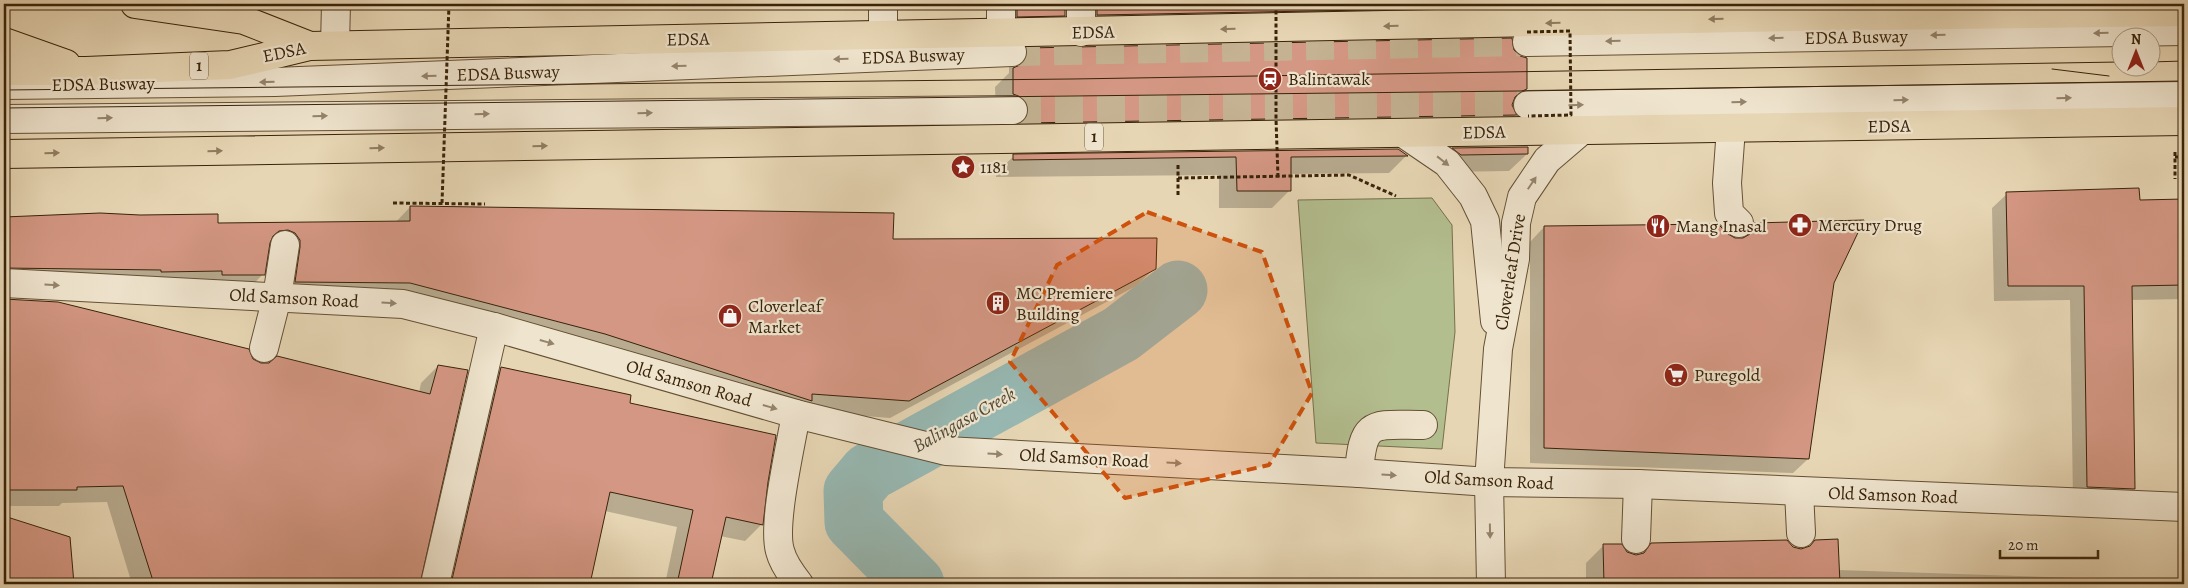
<svg xmlns="http://www.w3.org/2000/svg" width="2188" height="588" viewBox="0 0 2188 588" font-family="Alegreya,serif">
<style>
.green{fill:#b3be8f;stroke:#76704c}
.shadow{fill:#0003}
.lines{fill:none;stroke-linecap:round;stroke-linejoin:round}
.river{stroke:#97b8b2;stroke-width:59}
.building{fill:#d49783;stroke:#39230a}
.minor-tunnel{stroke:#c4b292;stroke-width:28;stroke-dasharray:28 14;stroke-linecap:butt}
.minor-casing{stroke:#645034;stroke-width:30}
.major-casing{stroke:#39230a;stroke-width:30}
.highway-casing{stroke:#39230a;stroke-width:30}
.path{stroke:#39230a;stroke-width:3;stroke-dasharray:4 2.5;stroke-linecap:butt}
.minor{stroke:#efe4ce;stroke-width:28}
.major{stroke:#e7d6b4;stroke-width:28}
.highway{stroke:#e7d6b4;stroke-width:28}
.tram{stroke:#39230a;stroke-width:1}
.path-bridge{stroke:#39230a;stroke-width:3;stroke-dasharray:4 2.5;stroke-linecap:butt}
.oneway{fill:#907c5f}
.oneway2{fill:#94846c}
.marked{fill:#ce510c;fill-opacity:0.2;stroke:#ce510c;stroke-width:4;stroke-dasharray:10 6;stroke-linejoin:round}
.labels{text-anchor:middle;dominant-baseline:central;stroke-width:4.5;stroke-linejoin:round;paint-order:stroke}
.shield{fill:#efe4ce;stroke:#705d45;stroke-width:1}
.shield-label{font-size:16px;font-weight:bold;fill:#39230a}
.street-label{font-size:18px;fill:#39230a;stroke:#efe4ce}
.poi-label{font-size:18px;fill:#39230a;stroke:#efe4ce;text-anchor:start}
.water-label{font-size:19px;font-style:italic;fill:#504834;stroke:#efe4ce}
</style>
<rect width="100%" height="100%" fill="#e7d6b4"/>
<filter id="stains"><feTurbulence type="fractalNoise" baseFrequency=".004" numOctaves="4"/><feColorMatrix values="0 0 0 0 .2 0 0 0 0 .09 0 0 0 0 .02 0 0 0 .5 -.17"/></filter>
<radialGradient id="worn" r=".72"><stop offset=".6" stop-color="#630" stop-opacity="0"/><stop offset="1" stop-color="#630" stop-opacity=".3"/></radialGradient>
<!-- green -->
<path class="green" d="M1432 198 1452 225 1455 332 1442 449 1316 443 1298 200Z"/>
<!-- shadow -->
<g class="shadow">
<path d="M1213 4H1313V6H1525L1508 24 1079 26 1097 9 1213 8Z"/>
<path d="M1017 9 1064 15 1046 33 999 27Z"/>
<path d="M1027 49 1513 51 1519 57 1526 89 1511 104 1516 115 1498 133 1011 129 1009 120 996 112 995 87 1009 73V67Z"/>
<path d="M1527 148V154L1509 171 1443 172 1436 166 1453 149Z"/>
<path d="M1014 156H1406L1389 173 1290 174V190L1272 208H1219V175L996 177V173Z"/>
<path d="M2007 194 2138 201 2184 200V299L2131 300 2134 489 2119 504 2073 502 2070 300 1994 301 1992 208Z"/>
<path d="M410 207 892 240 1154 269 1136 286 890 418 800 411 392 300 278 299V251L270 247H268L263 274 246 292 4 285V217L100 215 216 224 395 223Z"/>
<path d="M1755 224 1833 283 1808 459 1793 473 1530 463V242L1544 227 1728 235 1740 239Z"/>
<path d="M4 300 58 303 252 360 260 364 419 393 421 383 438 366 419 584H132L107 502 62 503 59 506H4Z"/>
<path d="M501 368 628 404 762 524 745 541 720 536 710 584H665L677 527 605 511 589 584H439L484 385Z"/>
<path d="M4 517 69 538 73 584H4Z"/>
<path d="M1651 545 1793 548 1801 550 1838 570 2109 579V584H1586V563L1603 546 1636 556 1641 554Z"/>
</g>
<g class="lines">
<!-- river -->
<path class="river" d="M915 584 854 522 853 491 869 472 1121 334 1178 290"/>
</g>
<!-- building -->
<g class="building">
<path d="M1230 4H1265V6L1527 4V7L1097 15V7L1230 6Z"/>
<path d="M1017 8H1065V16L1017 17Z"/>
<path d="M1512 38 1514 50 1520 56 1527 58V89L1520 92 1515 97 1512 105 1517 115 1022 123 1026 118 1029 110 1027 103 1021 97 1013 94V68L1020 65 1026 60 1027 48Z"/>
<path d="M1528 147V154L1461 155 1452 148Z"/>
<path d="M1398 149 1408 156 1291 157V191H1237L1236 157 1013 160V154Z"/>
<path d="M2139 188 2140 200 2184 199V285L2132 286 2135 489 2087 487 2084 286H2008L2006 192Z"/>
<path d="M410 206 894 213 893 239 1157 238 1156 269 909 401 812 394V401L605 334 410 283 295 282 300 247V240L295 233 288 230 279 231 273 236 270 243 265 275H222V271L161 272V270L4 268V217L100 213 140 215 218 214V223L410 221Z"/>
<path d="M1864 220 1834 283 1809 459 1544 448V226L1718 224 1728 234 1735 238H1743L1750 234 1754 223Z"/>
<path d="M4 299 58 302 249 349 253 359 261 363H269L277 356 430 394 438 365 468 370 420 584H154L123 486 77 487V490H4Z"/>
<path d="M501 367 631 395 630 403 776 435 768 482 763 525 726 517 711 584H677L693 510 610 492 590 584H451Z"/>
<path d="M4 516 70 537 74 584H4Z"/>
<path d="M1838 539 1840 584H1604L1603 544H1622L1627 552 1636 555 1644 553 1651 543 1787 540 1793 547 1801 549 1810 546 1815 540Z"/>
</g>
<g class="lines">
<!-- minor-tunnel -->
<g class="minor-tunnel">
<path d="M1012 52 1527 42"/>
<path d="M1013 110 1528 105"/>
</g>
<!-- minor casing -->
<g class="minor-casing">
<g id="minor">
<path d="M883 4V36"/>
<path d="M1001 4V33"/>
<path d="M1081 4V32"/>
<path d="M1527 42 2184 31"/>
<path d="M335 45 336 4"/>
<path d="M4 85 275 82 1012 52"/>
<path d="M1528 105 2184 96"/>
<path d="M4 119 1013 110"/>
<path d="M1731 128 1727 183 1729 213 1739 223"/>
<path d="M1403 133 1447 163 1473 196 1485 221 1495 321"/>
<path d="M4 283 403 304 494 327 796 414 946 451 1359 473 1489 482 1638 484 2184 507"/>
<path d="M264 348 277 297 285 245"/>
<path d="M796 414C791 445 772 524 780 551 783 563 791 574 799 584"/>
<path d="M1359 473C1363 418 1373 425 1423 425"/>
<path d="M1799 491 1801 533"/>
<path d="M1636 539 1638 484"/>
<path d="M435 584 494 327"/>
<path d="M1491 584 1489 482 1498 349 1515 259 1516 223 1522 197 1547 160 1582 130"/>
</g>
</g>
<!-- major casing -->
<g class="major-casing">
<path id="major" d="M135 4 244 20 310 46"/>
</g>
<!-- highway casing -->
<g class="highway-casing">
<g id="highway">
<path d="M4 42 66 64"/>
<path d="M4 71H86L230 65 310 46 1796 17 2184 12"/>
<path d="M4 154 2184 121"/>
</g>
</g>
<!-- path -->
<g class="path">
<path d="M2175 152V179"/>
<path d="M2175 157H2184"/>
<path d="M1178 165V197"/>
<path d="M1178 178 1349 175 1396 196"/>
<path d="M393 203 485 204"/>
</g>
<!-- minor -->
<use href="#minor" class="minor"/>
<!-- major -->
<use href="#major" class="major"/>
<!-- highway -->
<use href="#highway" class="highway"/>
<!-- tram -->
<g class="tram">
<path d="M2150 62 2184 61"/>
<path d="M2052 69 2109 76"/>
<path d="M4 90 1072 79 2120 62"/>
<path d="M4 108 1519 91 2184 81"/>
</g>
<!-- path-bridge -->
<g class="path-bridge">
<path d="M1276 4V119L1278 177"/>
<path d="M1527 32 1570 31 1571 115 1528 116"/>
<path d="M442 203 449 4"/>
</g>
</g>
<!-- one-way arrows -->
<defs><path id="oneway-solid" d="M-6-.8H1V-3.2L6.5 0L1 3.2V.8H-6Z" transform="scale(1.25)"/></defs>
<g class="oneway">
<use href="#oneway-solid" transform="translate(1716 19) rotate(179)"/>
<use href="#oneway-solid" transform="translate(1553 23) rotate(179)"/>
<use href="#oneway-solid" transform="translate(1391 26) rotate(179)"/>
<use href="#oneway-solid" transform="translate(1228 29) rotate(179)"/>
<use href="#oneway-solid" transform="translate(540 146) rotate(-1)"/>
<use href="#oneway-solid" transform="translate(377 148) rotate(-1)"/>
<use href="#oneway-solid" transform="translate(215 151) rotate(-1)"/>
<use href="#oneway-solid" transform="translate(52 153) rotate(-1)"/>
</g>
<g class="oneway2">
<use href="#oneway-solid" transform="translate(2101 33) rotate(179)"/>
<use href="#oneway-solid" transform="translate(1938 35) rotate(179)"/>
<use href="#oneway-solid" transform="translate(1776 38) rotate(179)"/>
<use href="#oneway-solid" transform="translate(1613 41) rotate(179)"/>
<use href="#oneway-solid" transform="translate(841 59) rotate(178)"/>
<use href="#oneway-solid" transform="translate(679 66) rotate(178)"/>
<use href="#oneway-solid" transform="translate(429 76) rotate(178)"/>
<use href="#oneway-solid" transform="translate(267 82) rotate(179)"/>
<use href="#oneway-solid" transform="translate(2064 98) rotate(-1)"/>
<use href="#oneway-solid" transform="translate(1901 100) rotate(-1)"/>
<use href="#oneway-solid" transform="translate(1739 102) rotate(-1)"/>
<use href="#oneway-solid" transform="translate(1576 105) rotate(-1)"/>
<use href="#oneway-solid" transform="translate(645 113) rotate(-1)"/>
<use href="#oneway-solid" transform="translate(482 114) rotate(-1)"/>
<use href="#oneway-solid" transform="translate(320 116) rotate(-1)"/>
<use href="#oneway-solid" transform="translate(105 118) rotate(-1)"/>
<use href="#oneway-solid" transform="translate(1443 161) rotate(38)"/>
<use href="#oneway-solid" transform="translate(1532 183) rotate(-56)"/>
<use href="#oneway-solid" transform="translate(52 285) rotate(3)"/>
<use href="#oneway-solid" transform="translate(389 303) rotate(3)"/>
<use href="#oneway-solid" transform="translate(547 342) rotate(16)"/>
<use href="#oneway-solid" transform="translate(770 407) rotate(16)"/>
<use href="#oneway-solid" transform="translate(995 454) rotate(3)"/>
<use href="#oneway-solid" transform="translate(1174 463) rotate(3)"/>
<use href="#oneway-solid" transform="translate(1389 475) rotate(3)"/>
<use href="#oneway-solid" transform="translate(1490 531) rotate(89)"/>
</g>
<!-- marked area -->
<path class="marked" d="M1147 212 1262 252 1312 393 1269 465 1125 498 1010 362 1057 265Z"/>
<!-- icons -->
<defs>
<g id="station-disc" transform="scale(1.25)"><circle r="9.5" fill="#8f2418" stroke="#efe4ce"/><path d="M-3-6H3Q5-6 5-4V2Q5 4 3 4L4.5 6H3L1.5 4h-3L-3 6H-4.5L-3 4Q-5 4-5 2V-4Q-5-6-3-6ZM-3.5-4v3h7v-3ZM-3.5 1v1.5H-2V1ZM2 1v1.5H3.5V1Z" fill="#fff"/></g>
<g id="sight-disc" transform="scale(1.25)"><circle r="9.5" fill="#8f2418" stroke="#efe4ce"/><path d="M0-6L1.8-2.2L6-1.7L2.9 1.2L3.7 5.4L0 3.3L-3.7 5.4L-2.9 1.2L-6-1.7L-1.8-2.2Z" fill="#fff"/></g>
<g id="pharmacy-disc" transform="scale(1.25)"><circle r="9.5" fill="#8f2418" stroke="#efe4ce"/><path d="M-2-6h4v4h4v4h-4v4h-4v-4h-4v-4h4Z" fill="#fff"/></g>
<g id="restaurant-disc" transform="scale(1.25)"><circle r="9.5" fill="#8f2418" stroke="#efe4ce"/><path d="M-5-6h1v4h1v-4h1v4h1v-4h1v5L-1.5 .5V6h-2V.5L-5-1ZM5-6V6H3V1.5H1.5Q1.5-4 5-6Z" fill="#fff"/></g>
<g id="building-disc" transform="scale(1.25)"><circle r="9.5" fill="#8f2418" stroke="#efe4ce"/><path d="M-4-6H4V6H1V3H-1V6H-4ZM-2.5-4.3h1.7v1.8h-1.7ZM.8-4.3h1.7v1.8H.8ZM-2.5-1h1.7V.8h-1.7ZM.8-1h1.7V.8H.8Z" fill="#fff"/></g>
<g id="shop-disc" transform="scale(1.25)"><circle r="9.5" fill="#8f2418" stroke="#efe4ce"/><path d="M-5-2.5h2.3a2.7 3.5 0 0 1 5.4 0H5L5.5 6h-11ZM-1.5-2.5h3a1.5 2.3 0 0 0-3 0Z" fill="#fff"/></g>
<g id="supermarket-disc" transform="scale(1.25)"><circle r="9.5" fill="#8f2418" stroke="#efe4ce"/><path d="M-6-5.5h2.5l.6 2H6L4.5 2H-2.5L-4.4-4H-6ZM-1.5 3.2a1.3 1.3 0 1 0 .1 0ZM3 3.2a1.3 1.3 0 1 0 .1 0Z" fill="#fff"/></g>
</defs>
<g fill-rule="evenodd">
<use href="#station-disc" x="1270" y="79"/>
<use href="#sight-disc" x="963" y="167"/>
<use href="#pharmacy-disc" x="1800" y="225"/>
<use href="#restaurant-disc" x="1658" y="226"/>
<use href="#building-disc" x="998" y="303"/>
<use href="#shop-disc" x="730" y="316"/>
<use href="#supermarket-disc" x="1676" y="375"/>
</g>
<g class="labels">
<!-- shield labels -->
<g class="shield">
<rect x="190" y="52.5" width="18" height="27" rx="4"/>
<rect x="1085" y="123.5" width="18" height="27" rx="4"/>
</g>
<g class="shield-label">
<text x="199" y="66">1</text>
<text x="1094" y="137">1</text>
</g>
<!-- street labels -->
<g class="street-label">
<text transform="translate(1093 32) rotate(-1)">EDSA</text>
<text transform="translate(1856 37) rotate(-1)">EDSA Busway</text>
<text transform="translate(688 39) rotate(-1)">EDSA</text>
<text transform="translate(284 52) rotate(-12)">EDSA</text>
<text transform="translate(913 56) rotate(-2)">EDSA Busway</text>
<text transform="translate(508 73) rotate(-2)">EDSA Busway</text>
<text transform="translate(103 84) rotate(-1)">EDSA Busway</text>
<text transform="translate(1889 126) rotate(-1)">EDSA</text>
<text transform="translate(1484 132) rotate(-1)">EDSA</text>
<text transform="translate(1510 272) rotate(-81)">Cloverleaf Drive</text>
<text transform="translate(294 298) rotate(3)">Old Samson Road</text>
<text transform="translate(689 383) rotate(16)">Old Samson Road</text>
<text transform="translate(1084 458) rotate(3)">Old Samson Road</text>
<text transform="translate(1489 480) rotate(3)">Old Samson Road</text>
<text transform="translate(1893 495) rotate(2)">Old Samson Road</text>
</g>
<!-- poi labels -->
<g class="poi-label">
<text x="1288" y="79">Balintawak</text>
<text x="980" y="167">1181</text>
<text x="1818" y="225">Mercury Drug</text>
<text x="1676" y="226">Mang Inasal</text>
<text x="1016" y="293">MC Premiere<tspan x="1016" dy="21">Building</tspan></text>
<text x="748" y="306">Cloverleaf<tspan x="748" dy="21">Market</tspan></text>
<text x="1694" y="375">Puregold</text>
</g>
<!-- water labels -->
<g class="water-label">
<text transform="translate(964 420) rotate(-29)">Balingasa Creek</text>
</g>
</g>
<!-- margin -->
<rect width="2188" height="588" fill="none" stroke="#e7d6b4" stroke-width="20"/>
<rect x="5" y="5" width="2178" height="578" fill="none" stroke="#39230a" stroke-width="2.5"/>
<rect x="10" y="10" width="2168" height="568" fill="none" stroke="#39230a"/>
<!-- north arrow -->
<g transform="translate(2136 52)"><circle r="24" fill="#efe4ce" stroke="#a69780"/>
<path d="M0-4L9 19L0 12L-9 19Z" fill="#8f2418"/>
<text y="-8" font-size="14" font-weight="bold" text-anchor="middle" fill="#39230a">N</text>
</g>
<!-- scale -->
<path d="M2000 550v8h98v-8" fill="none" stroke="#39230a" stroke-width="2.5"/>
<text x="2008" y="550" font-size="15" fill="#39230a" stroke="#efe4ce" stroke-width="4" paint-order="stroke">20 m</text>
<rect width="100%" height="100%" filter="url(#stains)"/>
<rect width="100%" height="100%" fill="url(#worn)"/>
</svg>
